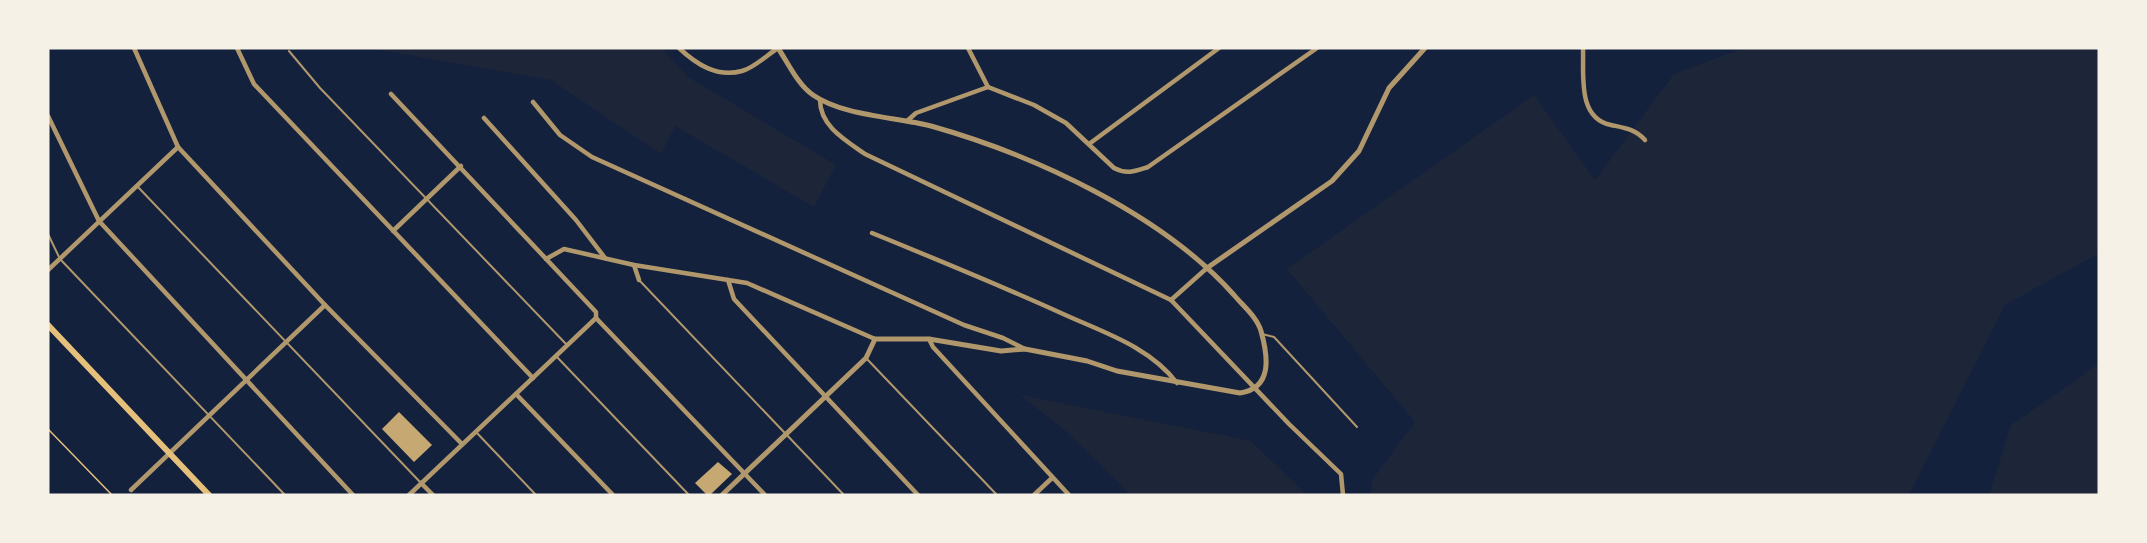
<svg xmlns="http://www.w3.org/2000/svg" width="2147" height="543" viewBox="0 0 2147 543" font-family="'Space Grotesk',sans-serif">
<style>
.green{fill:#1d2539}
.building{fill:#c6a872}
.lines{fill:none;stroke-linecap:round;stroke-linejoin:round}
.path{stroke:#e5c07b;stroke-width:1.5}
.service{stroke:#b1986c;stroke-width:2}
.minor{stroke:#b1986c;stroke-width:4.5}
.tertiary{stroke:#b1986c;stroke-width:5}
.secondary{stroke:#e5c07b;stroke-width:6}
</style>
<rect width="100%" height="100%" fill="#14213d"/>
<!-- green -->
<g class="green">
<path d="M370 48H661L688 77 836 165 814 207 675 126 661 154 551 80Z"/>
<path d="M1744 48H2099V253L2005 305 1909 495H1371L1372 480 1415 422 1287 269 1534 95 1595 180 1674 74Z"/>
<path d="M2099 361V495H1989L2011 425 2081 377Z"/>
<path d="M1020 395 1251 441 1307 495H1131L1066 431Z"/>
</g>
<!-- building -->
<g class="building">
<path d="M399 412 432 445 414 462 382 429Z"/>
<path d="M718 462 732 474 710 495H707L695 483Z"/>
</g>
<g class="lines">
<!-- path -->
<path class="path" d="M48 429 112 495"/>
<!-- service -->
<g class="service">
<path d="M289 51 320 88 567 345"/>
<path d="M137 186 421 483"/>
<path d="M48 234 60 259 285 495"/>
<path d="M639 280 844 495"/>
<path d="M1262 334 1274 337 1357 427"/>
<path d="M556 356 689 495"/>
<path d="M866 358 997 495"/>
<path d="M476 432 536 495"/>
</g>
<!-- minor -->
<g class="minor">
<path d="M134 48 178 147 325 305 462 444"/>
<path d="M237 48 254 84 533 378"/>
<path d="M679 48C696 64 717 78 742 71 754 68 767 55 778 48"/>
<path d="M968 48 988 87"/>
<path d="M1583 48C1584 75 1577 118 1611 125 1625 128 1635 129 1645 140"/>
<path d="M391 94 596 312V318L409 495"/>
<path d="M820 100C820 126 845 140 865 154L1171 300 1289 424 1341 474 1343 495"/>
<path d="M533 102 560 135 592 157 964 325 1003 338 1025 349"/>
<path d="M48 116 99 221 353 495"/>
<path d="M484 118 576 220 605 258"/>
<path d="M907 121 916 113 988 87 1034 105 1066 123 1114 168C1127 175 1136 171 1148 167L1317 48"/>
<path d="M1089 144 1219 48"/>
<path d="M393 231 461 166"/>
<path d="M872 233C936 259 999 285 1061 313 1102 332 1149 346 1177 383"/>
<path d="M546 259 564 249 634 265 747 283 875 339"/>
<path d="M634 265 639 280"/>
<path d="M48 270 178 147"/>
<path d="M728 280 734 299 918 495"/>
<path d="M1171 300 1207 268"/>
<path d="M596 318 765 495"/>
<path d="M929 339 933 347 1069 495"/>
<path d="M516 394 613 495"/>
<path d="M421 483 433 495"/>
<path d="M131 490 325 305"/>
<path d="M1034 495 1052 478"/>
</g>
<!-- tertiary -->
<g class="tertiary">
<path d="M1207 268 1332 181 1359 151 1389 88 1425 48"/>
<path d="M722 495 866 358 875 339H929L1001 351 1025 349 1087 361 1117 371 1240 393C1273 388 1268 356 1261 331 1257 317 1243 306 1234 295 1162 214 1034 155 931 126 896 117 843 116 813 95 798 85 788 63 778 48"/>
</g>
<!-- secondary -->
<path class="secondary" d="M48 325 209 495"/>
</g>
<!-- border -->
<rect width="2147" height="543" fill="none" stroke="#f6f1e7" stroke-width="99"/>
</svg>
